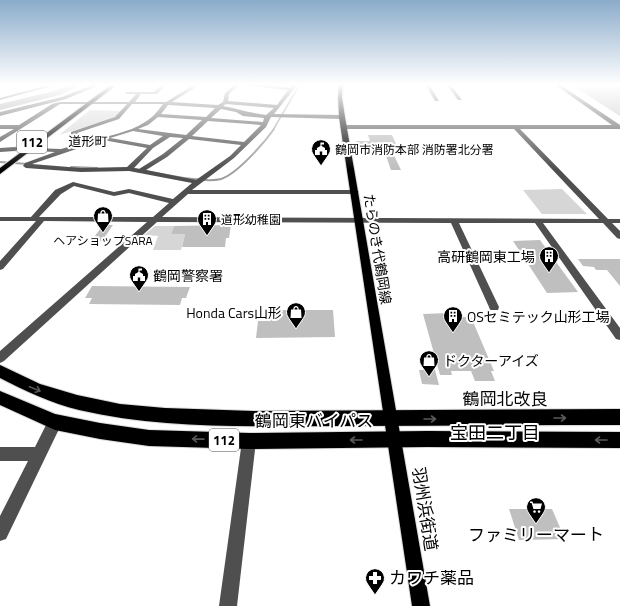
<svg xmlns="http://www.w3.org/2000/svg" width="620" height="606" viewBox="0 0 620 606" font-family="'Titillium Web','Noto Sans JP',sans-serif">
<style>
.green{fill:#d6d6d6}
.lines{fill:none;stroke-linecap:round;stroke-linejoin:round}
.stream-far1{stroke:#9d9d9d;stroke-width:1.5}
.stream{stroke:#9d9d9d;stroke-width:2}
.river{fill:#9d9d9d;fill-rule:evenodd}
.building{fill:#bfbfbf}
.minor-tunnel{stroke:#d9d9d9;stroke-width:6;stroke-dasharray:6 3;stroke-linecap:butt}
.major-casing{stroke:#dbdbdb;stroke-width:2}
.highway-casing{stroke:#dbdbdb;stroke-width:2}
.minor{fill:#4f4f4f;fill-rule:evenodd}
.major{fill:#000;fill-rule:evenodd}
.highway{fill:#000;fill-rule:evenodd}
.oneway{stroke:#595959}
.labels{text-anchor:middle;dominant-baseline:central;stroke-width:4;stroke-linejoin:round;paint-order:stroke}
.far-poi-label{font-size:12px;fill:#000;stroke:#fff;text-anchor:start}
.far-neighbourhood-label{font-size:13px;fill:#000;stroke:#fff}
.shield{fill:#fff;stroke:#4c4c4c;stroke-width:1}
.shield-label{font-size:13px;font-weight:bold;fill:#000}
.street-label{font-size:14px;fill:#000;stroke:#fff}
.poi-label{font-size:14px;fill:#000;stroke:#fff;text-anchor:start}
.near-street-label{font-size:17px;fill:#000;stroke:#fff}
.near-poi-label{font-size:17px;fill:#000;stroke:#fff}
.near-neighbourhood-label{font-size:18px;fill:#000;stroke:#fff}
</style>
<rect width="100%" height="100%" fill="#fff"/>
<!-- green -->
<g class="green">
<path d="M90 110 122 111 115 117 108 120 59 135Z"/>
<path d="M562 189 587 214H542L523 190Z"/>
<path d="M155 226H174L171 234H185L181 250H153L158 236 144 235Z"/>
</g>
<g class="lines">
<!-- stream-far1 -->
<path class="stream-far1" d="M273 130 300 84"/>
<!-- stream -->
<g class="stream">
<path d="M0 162 28 164"/>
<path d="M71 167 97 168"/>
<path d="M135 169C155 172 203 184 221 179 237 174 264 143 274 129"/>
</g>
<!-- river -->
<path class="river" d="M72 84H83L60 95 0 110V104L54 91Z"/>
</g>
<!-- building -->
<g class="building">
<path d="M575 87H620V116L598 102Z"/>
<path d="M368 135H392L396 144 389 145 401 170H391L384 150H358L356 141H370Z"/>
<path d="M103 225H113L102 241 92 240Z"/>
<path d="M231 225 229 238H226L225 247H182L185 234H171L174 226Z"/>
<path d="M540 240 578 292 547 293 513 241Z"/>
<path d="M578 259H620V286L607 270H596L594 267 583 266Z"/>
<path d="M92 286 190 287 186 298H182L180 305 89 304 92 298H85Z"/>
<path d="M268 310H333L335 337 256 338 258 321H267Z"/>
<path d="M449 313 450 317H471L494 371H491L495 381H475L471 371H451L452 375H440L423 314Z"/>
<path d="M419 370H435L439 385 422 384Z"/>
<path d="M509 509H552L565 539 519 540Z"/>
</g>
<g class="lines">
<!-- minor-tunnel -->
<path class="minor-tunnel" d="M15 149H36"/>
<!-- major casing -->
<g class="major-casing">
<path id="major" d="M339 84H343L342 97 345 117 430 606H412L339 117 338 97Z"/>
</g>
<!-- highway casing -->
<g class="highway-casing">
<g id="highway">
<path d="M112 84H118L0 174V168Z"/>
<path d="M0 365 40 384 77 395 120 404 165 408 254 411 620 409V425C527 425 435 426 342 426 254 426 165 430 79 410 51 403 25 391 0 378Z"/>
<path d="M0 391 55 414 100 423 149 430 249 433 427 431 620 432V448L427 447 249 449 149 446 100 439 55 430 0 405Z"/>
</g>
</g>
<!-- minor -->
<g class="minor">
<path d="M52 84H60L0 100V98Z"/>
<path d="M95 84H102L66 99 0 116V112L62 97Z"/>
<path d="M162 84H201L172 102 218 105 223 102 225 93 235 84H256L290 88 293 84H298L274 114 342 115 345 117 342 119 271 117 266 127 234 158 192 190H355L359 192 355 194H188L162 217 599 219 514 129H343L340 127 343 125H612L554 84H559L620 125V129H520L608 219H620V223H612L620 231V239L617 238 603 223H543L620 328V340L616 339 535 223H459L499 307 498 310H490L489 307 451 223 157 222 4 361 0 363V351L147 222 44 221 3 269 0 270V261L36 221H0V217H31L55 190 73 182 114 192 129 189 173 199 192 183 129 171 81 172 26 168 23 166 25 163 55 152 36 151 34 150V148L61 149 82 143 71 134V132L115 117 127 104H60L0 142V137L14 129H0V125H19L52 104 60 102H129L136 94H127L125 92H154ZM166 85 192 86 166 102H135L141 94H157ZM239 85H240L288 90 277 105 228 101 229 94ZM132 104H163C158 111 152 118 145 122 129 133 105 136 87 142L77 133 119 119ZM226 104 274 108 266 115C251 113 238 109 223 106ZM168 105 215 108 206 117 161 114ZM221 109 236 112 243 116 264 118 263 122 211 118ZM158 117 202 120 186 135 138 129 148 125ZM208 121 261 125 244 142 192 136ZM133 131 163 136 150 145 110 138ZM170 137 183 138 163 154 139 169 134 168 153 148ZM189 139 241 145 230 156 196 180 146 170 167 157ZM103 140 147 148 127 167 81 168 32 164ZM74 186 114 196 129 193 169 203 153 217H39L61 194Z"/>
<path d="M425 84H429L439 101H435Z"/>
<path d="M446 84H450L462 100H458Z"/>
<path d="M0 148 15 147 18 149 15 151 0 152Z"/>
<path d="M55 416 60 417 62 422 60 427 6 539 0 541V516L28 461H0V447H35L50 417Z"/>
<path d="M249 434 254 436 256 441 237 606H219L242 441 244 436Z"/>
</g>
<!-- major -->
<use href="#major" class="major"/>
<!-- highway -->
<use href="#highway" class="highway"/>
</g>
<!-- one-way arrows -->
<defs><path id="oneway-shaft" d="M-6 0H5M1.5-3L5.5 0L1.5 3" fill="none" stroke-width="1.6" stroke-linecap="round" stroke-linejoin="round"/></defs>
<g class="oneway">
<use href="#oneway-shaft" transform="translate(35 389) rotate(22)"/>
<use href="#oneway-shaft" transform="translate(560 418)"/>
<use href="#oneway-shaft" transform="translate(430 419)"/>
<use href="#oneway-shaft" transform="translate(198 439) rotate(-179)"/>
<use href="#oneway-shaft" transform="translate(356 440) rotate(180)"/>
<use href="#oneway-shaft" transform="translate(601 440) rotate(-180)"/>
</g>
<!-- sky -->
<linearGradient id="sky" x2="0" y2="1"><stop stop-color="#8aabca"/><stop offset="0.5" stop-color="#fff"/><stop offset="1" stop-color="#fff" stop-opacity="0"/></linearGradient>
<rect width="620" height="169" fill="url(#sky)"/>
<!-- icons -->
<defs>
<g id="civic-pin" transform="scale(1)"><path d="M0 17L-7.5 6A9.5 9.5 0 1 1 7.5 6Z" fill="#000" stroke="#fff"/><path d="M-.6-6.5H3V-4.5H.6V-3L4-1V1h2V6H-6V1h2V-1L-.6-3ZM-1.2 2.5V6h2.4V2.5Z" fill="#fff"/></g>
<g id="shop-pin" transform="scale(1)"><path d="M0 17L-7.5 6A9.5 9.5 0 1 1 7.5 6Z" fill="#000" stroke="#fff"/><path d="M-5-2.5h2.3a2.7 3.5 0 0 1 5.4 0H5L5.5 6h-11ZM-1.5-2.5h3a1.5 2.3 0 0 0-3 0Z" fill="#fff"/></g>
<g id="building-pin" transform="scale(1)"><path d="M0 17L-7.5 6A9.5 9.5 0 1 1 7.5 6Z" fill="#000" stroke="#fff"/><path d="M-4-6H4V6H1V3H-1V6H-4ZM-2.5-4.3h1.7v1.8h-1.7ZM.8-4.3h1.7v1.8H.8ZM-2.5-1h1.7V.8h-1.7ZM.8-1h1.7V.8H.8Z" fill="#fff"/></g>
<g id="supermarket-pin" transform="scale(1)"><path d="M0 17L-7.5 6A9.5 9.5 0 1 1 7.5 6Z" fill="#000" stroke="#fff"/><path d="M-6-5.5h2.5l.6 2H6L4.5 2H-2.5L-4.4-4H-6ZM-1.5 3.2a1.3 1.3 0 1 0 .1 0ZM3 3.2a1.3 1.3 0 1 0 .1 0Z" fill="#fff"/></g>
<g id="pharmacy-pin" transform="scale(1)"><path d="M0 17L-7.5 6A9.5 9.5 0 1 1 7.5 6Z" fill="#000" stroke="#fff"/><path d="M-2-6h4v4h4v4h-4v4h-4v-4h-4v-4h4Z" fill="#fff"/></g>
</defs>
<g fill-rule="evenodd">
<use href="#civic-pin" x="321" y="149"/>
<use href="#shop-pin" x="103" y="216"/>
<use href="#building-pin" x="207" y="219"/>
<use href="#building-pin" x="549" y="256"/>
<use href="#civic-pin" x="139" y="275"/>
<use href="#shop-pin" x="296" y="312"/>
<use href="#building-pin" x="453" y="316"/>
<use href="#shop-pin" x="429" y="360"/>
<use href="#supermarket-pin" x="536" y="507"/>
<use href="#pharmacy-pin" x="375" y="578"/>
</g>
<g class="labels">
<!-- far-poi labels -->
<g class="far-poi-label">
<text x="335" y="149">鶴岡市消防本部 消防署北分署</text>
<text x="221" y="219">道形幼稚園</text>
<text x="103" y="240" text-anchor="middle">ヘアショップSARA</text>
</g>
<!-- far-neighbourhood labels -->
<g class="far-neighbourhood-label">
<text x="88" y="141">道形町</text>
</g>
<!-- shield labels -->
<g class="shield">
<rect x="17" y="131" width="30" height="22" rx="3"/>
<rect x="209" y="429" width="30" height="22" rx="3"/>
</g>
<g class="shield-label">
<text x="32" y="142">112</text>
<text x="224" y="440">112</text>
</g>
<!-- street labels -->
<g class="street-label">
<text transform="translate(378 249) rotate(81)">たらのき代鶴岡線</text>
</g>
<!-- poi labels -->
<g class="poi-label">
<text x="535" y="256" text-anchor="end">高研鶴岡東工場</text>
<text x="153" y="275">鶴岡警察署</text>
<text x="282" y="312" text-anchor="end">Honda Cars山形</text>
<text x="467" y="316">OSセミテック山形工場</text>
<text x="443" y="360">ドクターアイズ</text>
</g>
<!-- near-street labels -->
<g class="near-street-label">
<text x="505" y="399">鶴岡北改良</text>
<text x="314" y="421">鶴岡東バイパス</text>
<text transform="translate(425 509) rotate(81)">羽州浜街道</text>
</g>
<!-- near-poi labels -->
<g class="near-poi-label">
<text x="536" y="535">ファミリーマート</text>
<text x="389" y="578" text-anchor="start">カワチ薬品</text>
</g>
<!-- near-neighbourhood labels -->
<g class="near-neighbourhood-label">
<text x="495" y="432">宝田二丁目</text>
</g>
</g>
</svg>
